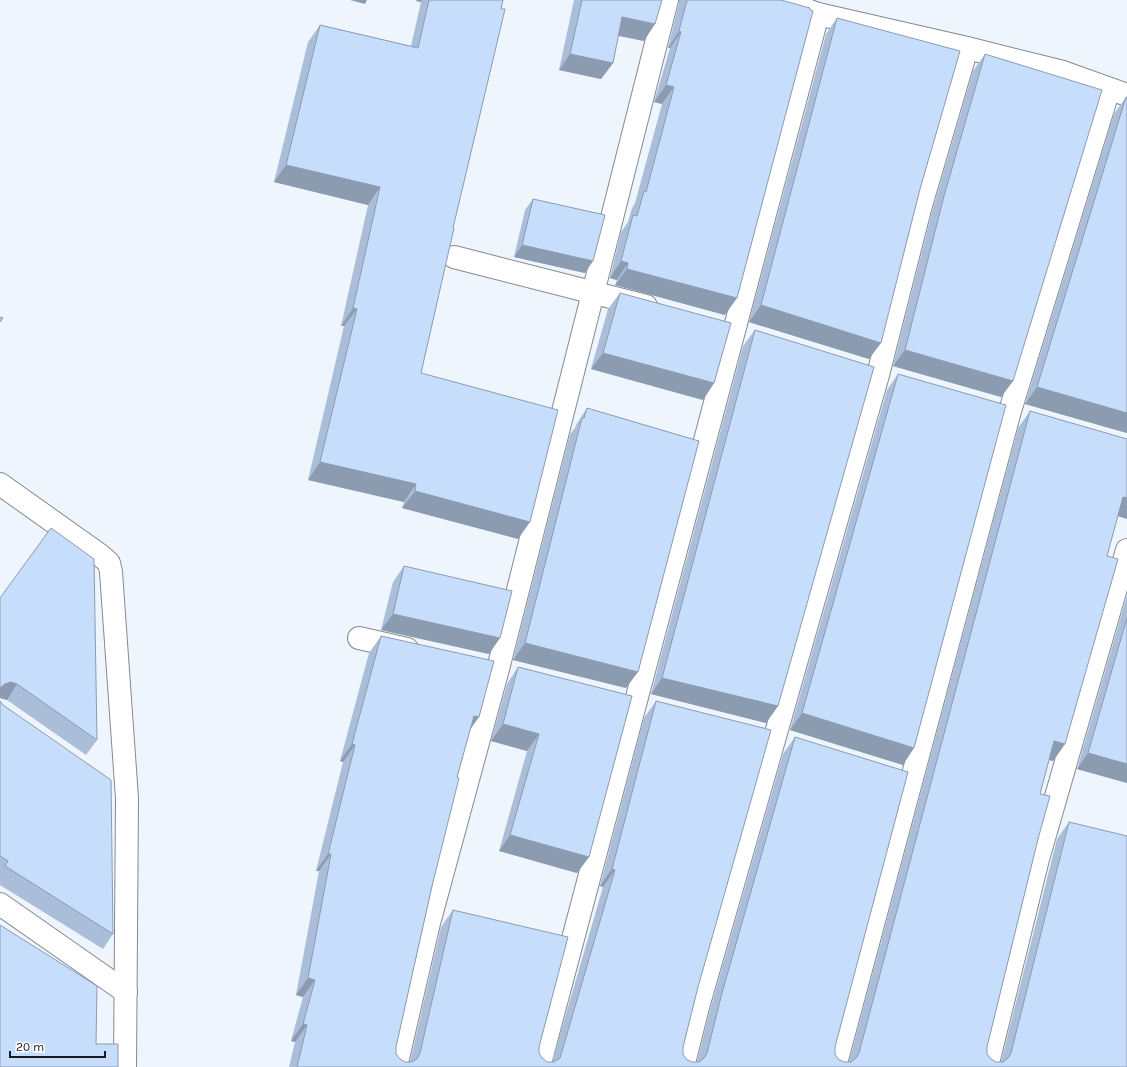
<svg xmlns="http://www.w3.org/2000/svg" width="1127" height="1067" viewBox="0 0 1127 1067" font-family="Karla,sans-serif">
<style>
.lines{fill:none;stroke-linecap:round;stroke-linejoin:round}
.minor-casing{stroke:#858990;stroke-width:24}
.minor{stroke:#fff;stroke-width:22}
.wall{fill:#abbed9}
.shaded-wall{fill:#8b9bb0}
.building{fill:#c7ddfc;stroke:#8b9bb0}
</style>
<rect width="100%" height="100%" fill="#eff5fc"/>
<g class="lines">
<!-- minor casing -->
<g class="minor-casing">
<g id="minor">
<path d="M779 0 818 14 967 48 1063 72 1127 95"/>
<path d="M454 257 646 306"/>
<path d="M0 484 100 555 109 563 111 572 127 798 125 1067"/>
<path d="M359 638 407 649"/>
<path d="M0 904 126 992"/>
<path d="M396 1067 429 923 498 669 667 0"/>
<path d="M539 1067 818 14"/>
<path d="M683 1067 698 1007 878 375 920 209 967 48"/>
<path d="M835 1067 1010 411 1109 89"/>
<path d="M987 1067 1038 859 1127 550"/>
</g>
</g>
<!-- minor -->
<use href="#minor" class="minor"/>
</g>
<!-- wall -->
<g class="wall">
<path d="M417 0H503L453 228 421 373 518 539 402 508 404 502 308 480 344 326H341L368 205 274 182 308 42 320 25 411 46 421 2 416 1Z"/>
<path d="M574 0H662L644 41 618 36 613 63 601 79 559 70Z"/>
<path d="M679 0H781L725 315 615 285 617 280 610 278 621 232 628 222 632 208 635 203 662 104 654 102 670 48H668L679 3Z"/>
<path d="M837 18 869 359 749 322 826 34Z"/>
<path d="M985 54 1013 381 1001 397 893 366 932 212 973 71Z"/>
<path d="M1126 97 1127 433 1025 404 1114 114Z"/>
<path d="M533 199 585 273 514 257 525 210Z"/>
<path d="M620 293 714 383 703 400 591 369 608 309Z"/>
<path d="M755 330 778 706 766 723 651 694 743 346Z"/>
<path d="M898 374 903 765 790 730 887 390Z"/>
<path d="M587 408 626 688 513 660 570 434 575 428 576 425Z"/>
<path d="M1030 411 1118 516 1107 556 1065 744 1053 761 1049 760 1040 794 1038 839 987 1047V1054L991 1059 996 1062H1001L1057 839 1069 822 1127 1067H289L295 1042 291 1041 303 997 296 995 319 871H316L343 762 340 761 369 653 381 636 469 732 457 777 396 1047V1054L400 1059 405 1062H410L441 927 453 910 539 1047V1053L542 1058 547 1062H552L603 887 600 886 644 718 656 701 698 987 683 1047V1054L686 1059 692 1062H697L710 1010 783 754 795 737 835 1047V1054L838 1059 844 1062H849L1018 428Z"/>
<path d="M404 566 489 654 381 630 393 582Z"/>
<path d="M1127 595V783L1077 769Z"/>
<path d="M0 598 97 740 86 755 7 700 0 698Z"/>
<path d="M518 667 589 857 577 873 499 851 527 751 491 741 507 684Z"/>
<path d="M0 701 113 934 103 949 0 885Z"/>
</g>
<!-- shaded-wall -->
<g class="shaded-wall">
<path d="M350 0H367L365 4Z"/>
<path d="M417 0H422L421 2 416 1Z"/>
<path d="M622 17 655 24 644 41 611 34Z"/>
<path d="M679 31 681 32 670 48H668Z"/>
<path d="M570 54 613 63 601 79 559 70Z"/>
<path d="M666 85 674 87 662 104 654 102Z"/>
<path d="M286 165 380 187 368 205 274 182Z"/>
<path d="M522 245 593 261 585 273 514 257Z"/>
<path d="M621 261 628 263 617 280 610 278Z"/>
<path d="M627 269 737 298 725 315 615 285Z"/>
<path d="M761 305 881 343 869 359 749 322Z"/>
<path d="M353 308 357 309 344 326H341Z"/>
<path d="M905 350 1013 381 1001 397 893 366Z"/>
<path d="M603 353 714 383 703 400 591 369Z"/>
<path d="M1037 387 1127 413V433L1025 404Z"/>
<path d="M320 462 416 484 404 502 308 480Z"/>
<path d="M415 491 530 522 518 539 402 508Z"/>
<path d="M1123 497 1127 498V519L1111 514Z"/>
<path d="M393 614 500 638 489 654 381 630Z"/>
<path d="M525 643 638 672 626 688 513 660Z"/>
<path d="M662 678 778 706 766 723 651 694Z"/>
<path d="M11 682 17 684 7 700 0 698V688L5 684Z"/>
<path d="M802 713 914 748 903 765 790 730Z"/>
<path d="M474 716 479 717 467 734Z"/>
<path d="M503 724 539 734 527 751 491 741Z"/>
<path d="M1054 741 1065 744 1053 761 1042 758Z"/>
<path d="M352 744 355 745 343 762 340 761Z"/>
<path d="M1088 753 1127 764V783L1077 769Z"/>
<path d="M510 835 589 857 577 873 499 851Z"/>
<path d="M328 854H331L319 871H316Z"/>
<path d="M612 869 615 870 603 887 600 886Z"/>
<path d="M308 978 315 980 303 997 296 995Z"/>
<path d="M303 1024 307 1025 295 1042 291 1041Z"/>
</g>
<!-- building -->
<g class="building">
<path d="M429 0H503L501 9H505L453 228H454L421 373 558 410 530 522 415 491 416 484 320 462 357 309 353 308 380 187 286 165 320 25 418 48Z"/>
<path d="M582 0H662L655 24 622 17 613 63 570 54Z"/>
<path d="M687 0H781L810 8V10L813 11 737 298 627 269 628 263 621 261 633 215 637 216 644 191 646 192 674 87 666 85 681 32 679 31Z"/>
<path d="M837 18 960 51 920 189 881 343 761 305Z"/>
<path d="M985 54 1102 90 1013 381 905 350 944 196Z"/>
<path d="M1126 97H1127V413L1037 387Z"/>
<path d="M533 199 605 215 593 261 522 245Z"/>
<path d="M620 293 731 323 714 383 603 353Z"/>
<path d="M0 317 3 318 0 322Z"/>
<path d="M755 330 874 367 778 706 662 678Z"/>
<path d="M898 374 1006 405 914 748 802 713Z"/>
<path d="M587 408 699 441 638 672 525 643 582 418H584Z"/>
<path d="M1030 411 1127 439V498L1123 497 1107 556 1118 559 1065 744 1054 741 1040 794 1050 796 1038 839 987 1047V1054L991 1059 996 1062H1003L1008 1058 1011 1053 1069 822 1127 836V1067H297L307 1025 303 1024 315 980 308 978 331 854H328L355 745 352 744 381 636 494 661 479 717 474 716 457 777 459 778 432 886 396 1047V1054L400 1059 405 1062H411L417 1059 420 1053 453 910 568 937 539 1047V1053L542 1058 547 1062H554L560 1058 615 870 612 869 656 701 771 730 698 987 683 1047V1054L686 1059 692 1062H699L704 1058 707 1053 722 993 795 737 908 772 835 1047V1054L838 1059 844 1062H851L856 1058 859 1053Z"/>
<path d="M51 528 94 559 97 740 17 684 11 682 5 684 0 688V598Z"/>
<path d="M404 566 512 591 500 638 393 614Z"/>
<path d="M1127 618V764L1088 753Z"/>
<path d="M518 667 632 696 589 857 510 835 539 734 503 724Z"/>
<path d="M0 701 3 705 111 780 113 934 5 866 8 861 0 856Z"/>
<path d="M0 925 97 986 96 1044H118V1067H0Z"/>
</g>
<!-- scale -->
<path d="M10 1051v6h95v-6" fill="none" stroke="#181a1d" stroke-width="2"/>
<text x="16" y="1051" font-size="12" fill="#181a1d" stroke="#ffffff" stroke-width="3" paint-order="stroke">20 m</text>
</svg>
